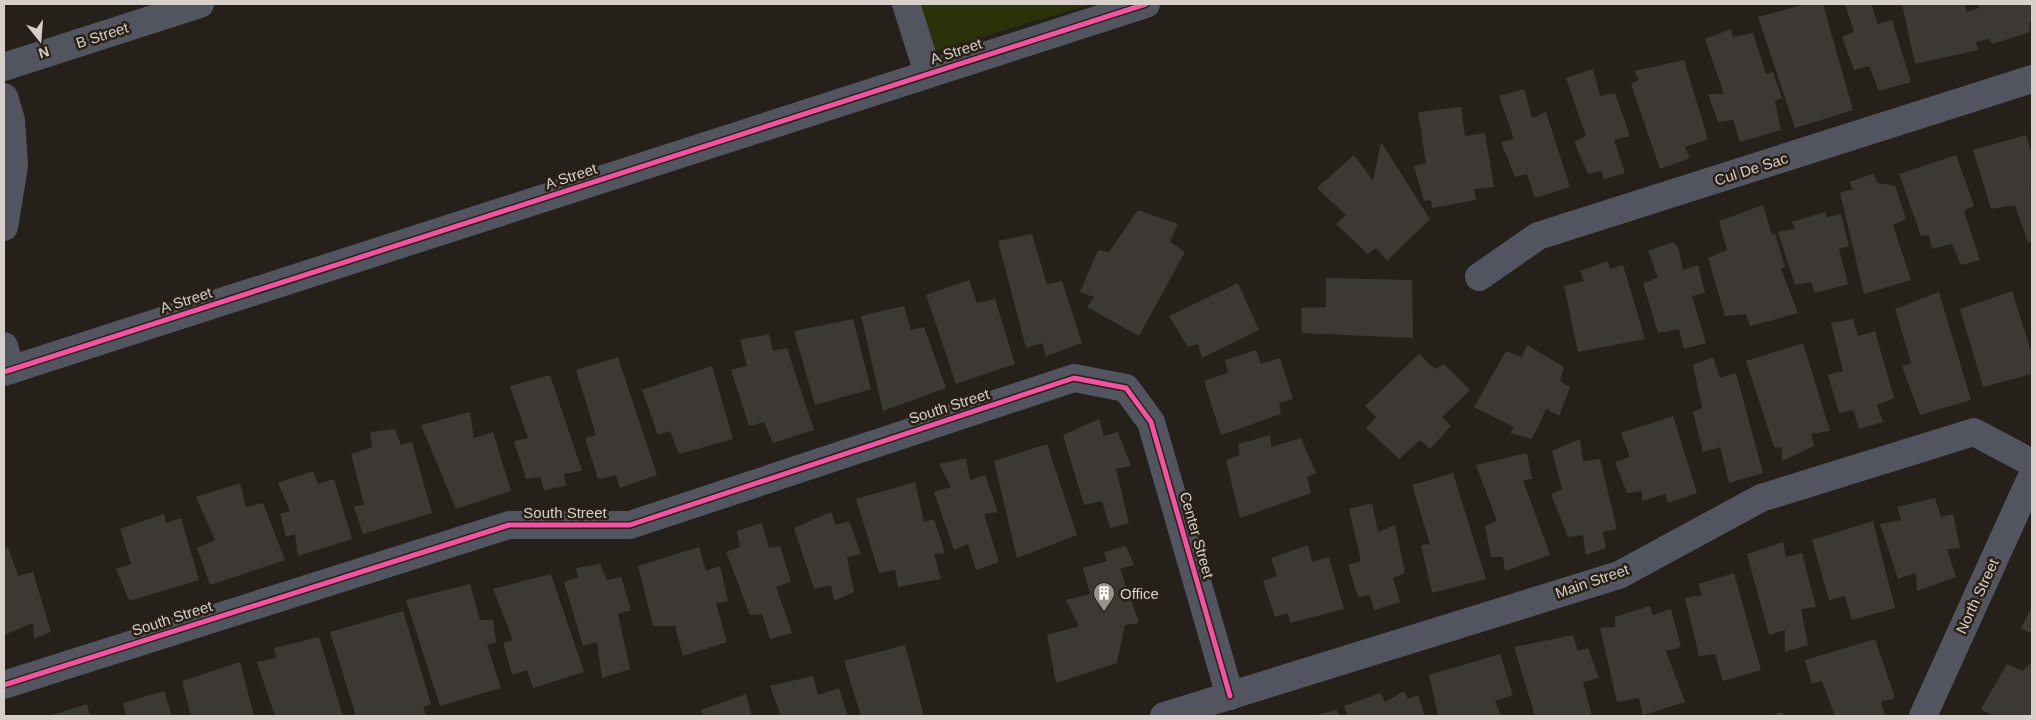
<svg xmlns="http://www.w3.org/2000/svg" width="2036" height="720" viewBox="0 0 2036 720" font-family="Helvetica,sans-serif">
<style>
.green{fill:#293208}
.building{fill:#3c3834}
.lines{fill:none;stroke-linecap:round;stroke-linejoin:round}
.minor{stroke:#525460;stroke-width:28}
.cycleway-casing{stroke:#292016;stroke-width:8}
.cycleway{stroke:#f153a3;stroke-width:5}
.labels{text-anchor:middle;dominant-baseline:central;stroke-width:5;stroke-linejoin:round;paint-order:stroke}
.street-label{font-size:15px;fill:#d7d0ca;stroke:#292016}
.poi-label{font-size:15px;fill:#d7d0ca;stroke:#292016;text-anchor:start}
</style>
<rect width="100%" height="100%" fill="#25201a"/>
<!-- green -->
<path class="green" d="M917 4H1092L932 52Z"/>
<!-- building -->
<g class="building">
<path d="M1806 4H1823L1853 110 1795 128 1758 17Z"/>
<path d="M1845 4H1871L1878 24 1892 20 1911 82 1879 91 1869 66 1854 70 1842 37 1854 32Z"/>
<path d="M1902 4H1965L1967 12 1979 8 1977 4H2032V22L2029 23 2030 32 1992 44 1989 39 1976 42 1978 50 1915 64Z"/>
<path d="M1731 29 1733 37 1753 33 1766 74 1773 72 1782 98 1775 101 1781 130 1740 142 1733 120 1718 122 1708 94H1724L1705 39Z"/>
<path d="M1684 60 1708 139 1685 147 1690 158 1660 169 1631 84 1639 80 1634 71Z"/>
<path d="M1593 69 1600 96 1615 93 1630 136 1614 140 1625 173 1604 179 1601 171 1588 174 1574 142 1586 136 1566 78Z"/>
<path d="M1524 89 1532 118 1546 112 1570 187 1535 198 1527 174 1515 177 1501 142 1514 139 1499 96Z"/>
<path d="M1461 107 1465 136 1485 133 1494 187 1474 189 1476 200 1432 208 1431 200 1424 201 1414 166 1426 163 1418 112Z"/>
<path d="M2026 135 2032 155V188H2030L2032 195V241L2028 243 2015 205 1991 209 1973 150Z"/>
<path d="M1381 142 1430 219 1387 261 1376 248 1368 254 1336 224 1346 215 1317 188 1354 155 1373 181Z"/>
<path d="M1956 155 1974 206 1964 211 1980 260 1961 265 1952 244 1932 249 1929 235 1921 236 1899 174Z"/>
<path d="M1873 174 1878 183 1895 186 1906 219 1893 225 1911 280 1864 294 1840 193 1853 189 1849 182Z"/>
<path d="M1763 205 1772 235 1775 233 1785 267 1781 269 1798 313 1750 326 1746 314 1725 316 1708 258 1727 250 1719 221Z"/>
<path d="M1138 210 1178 224 1170 242 1185 252 1139 336 1087 307 1094 297 1080 292 1098 250 1109 252Z"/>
<path d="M1825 212 1827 217 1841 214 1849 246 1839 249 1848 284 1815 293 1811 282 1795 285 1778 232 1795 229 1792 222Z"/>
<path d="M1032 234 1047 284 1062 281 1082 343 1046 356 1042 343 1026 348 998 241Z"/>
<path d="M1673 242 1678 247 1683 270 1698 265 1705 293 1692 296 1706 343 1684 349 1679 329 1658 333 1643 283 1658 278 1648 251Z"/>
<path d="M1608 261 1610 269 1623 265 1645 339 1578 352 1564 286 1584 281 1580 271Z"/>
<path d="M1326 278 1412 280 1413 338 1302 333 1301 308 1326 307Z"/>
<path d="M969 280 977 303 995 299 1015 364 956 384 926 295Z"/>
<path d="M1238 283 1259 330 1202 358 1198 344 1188 347 1169 316Z"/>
<path d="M2012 291 2032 355V374L1983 387 1960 309Z"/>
<path d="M1939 292 1971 400 1920 415 1902 366 1911 363 1895 309Z"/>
<path d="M904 306 911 330 924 327 946 388 883 411 861 316Z"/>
<path d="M853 319 871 389 815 405 794 331Z"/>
<path d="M1853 319 1858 336 1875 331 1894 398 1877 405 1883 422 1859 429 1853 410 1839 413 1828 375 1843 371 1831 323Z"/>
<path d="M769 334 773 351 787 348 814 430 773 443 764 422 749 426 731 370 747 366 740 340Z"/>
<path d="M1803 343 1830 431 1811 434 1814 446 1782 461V448L1774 447 1746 361Z"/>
<path d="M1527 345 1564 367 1560 381 1570 387 1559 416 1546 409 1532 439 1510 433 1514 427 1474 407 1506 351 1522 357Z"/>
<path d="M1256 350 1261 364 1280 358 1293 399 1279 403 1281 414 1221 435 1204 381 1228 373 1225 360Z"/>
<path d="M1419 354 1435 369 1444 364 1470 390 1442 417 1451 426 1430 449 1420 440 1399 459 1366 428 1376 417 1365 406Z"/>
<path d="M618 357 657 475 620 488 616 475 598 479 585 438 596 435 576 370Z"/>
<path d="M1713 357 1720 378 1736 373 1763 473 1729 483 1720 447 1703 452 1693 412 1702 408 1693 365Z"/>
<path d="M712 366 733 439 679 454 670 431 658 435 642 390Z"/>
<path d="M550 375 582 471 564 474 566 486 544 490 540 477 526 479 514 441 528 438 510 386Z"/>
<path d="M470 412 474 438 493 432 511 491 456 509 421 425Z"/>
<path d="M1673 416 1697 493 1668 503 1665 494 1642 501V491L1627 493 1615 462 1630 457 1621 433Z"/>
<path d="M1099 419 1104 436 1118 432 1131 466 1116 469 1129 523 1110 528 1102 501 1084 505 1063 435Z"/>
<path d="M395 429 401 445 412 442 432 513 363 534 354 507 364 504 351 454 372 447 370 432Z"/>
<path d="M1270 435 1271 447 1301 438 1316 473 1307 477 1311 493 1240 518 1226 460 1240 455 1238 444Z"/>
<path d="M1580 439 1583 461 1600 459 1617 529 1603 532 1606 548 1586 555 1583 535 1568 537 1551 494 1562 489 1552 451Z"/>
<path d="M1047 444 1077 535 1017 558 994 461Z"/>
<path d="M1527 453 1532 479 1523 480 1550 555 1505 571 1503 557H1491L1485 526 1497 521 1476 465Z"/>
<path d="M966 458 970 480 985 475 998 512 984 514 999 562 976 570 968 544 954 550 934 492 951 487 939 464Z"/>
<path d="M313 471 318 484 334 479 352 539 298 556 295 534 286 537 280 514 290 511 278 483Z"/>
<path d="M1453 473 1486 579 1432 593 1421 545 1430 544 1412 485Z"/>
<path d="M915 482 924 522 934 519 945 553 934 554 941 579 898 587 895 570 879 573 856 499Z"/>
<path d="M240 483 246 507 263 503 285 560 210 585 197 548 215 540 196 497Z"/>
<path d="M1935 498 1941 517 1953 514 1960 548 1947 549 1956 577 1917 591 1916 573 1898 579 1880 524 1901 520 1897 507Z"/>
<path d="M1372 503 1378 532 1395 525 1405 573 1393 578 1400 602 1374 610 1370 595 1358 597 1348 565 1361 561 1349 509Z"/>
<path d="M831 512 836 525 849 521 861 554 847 557 854 592 834 601 831 585 814 589 794 528Z"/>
<path d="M164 514 166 523 181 518 199 580 129 601 116 569 131 564 120 529Z"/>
<path d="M1873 521 1895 608 1852 620 1845 596 1829 600 1812 540Z"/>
<path d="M762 523 769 548 780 546 791 582 776 587 792 633 770 639 762 614 750 615 726 552 740 547 737 531Z"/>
<path d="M1783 542 1786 557 1802 553 1816 607 1801 609 1808 645 1785 652V630L1769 635 1747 554Z"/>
<path d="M1308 545 1312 562 1329 557 1344 609 1290 623 1288 613 1275 617 1263 581 1277 576 1271 558Z"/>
<path d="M1126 546 1134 565 1120 569 1139 623 1125 625 1117 663 1056 683 1047 635 1079 626 1066 600 1090 594 1083 568 1107 561 1104 552Z"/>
<path d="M8 547 18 576 33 572 51 632 34 639 33 623 4 635V548Z"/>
<path d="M699 547 706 571 720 566 728 601 716 603 727 642 683 656 675 626H653L638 566Z"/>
<path d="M600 564 607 580 621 577 631 610 618 614 630 669 602 678 597 642 583 646 564 582 578 577 576 568Z"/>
<path d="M1734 573 1761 670 1723 681 1715 654 1699 656 1685 598 1702 595 1698 584Z"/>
<path d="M551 574 584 672 533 688 527 670 512 675 503 643 513 640 493 589Z"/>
<path d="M470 584 480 620H493L496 642 487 645 501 688 440 706 406 600Z"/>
<path d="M1650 606 1653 615 1671 609 1681 647 1666 651 1685 702 1643 715 1639 698 1617 702 1600 628 1615 627V617Z"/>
<path d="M2032 607V634L2021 628Z"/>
<path d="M403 611 431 704 423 707 426 716H356L330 632Z"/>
<path d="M1573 635 1578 651 1588 648 1599 678 1583 682 1592 716H1535L1514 647Z"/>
<path d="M319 637 343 716H275L257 662 276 658 274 648Z"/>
<path d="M1875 639 1895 698 1881 702 1885 715 1881 716H1835L1822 681 1812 684 1805 660Z"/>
<path d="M905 645 924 716H861L844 661Z"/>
<path d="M1500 654 1513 695 1495 701 1501 716H1438L1429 675Z"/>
<path d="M2032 661V716H1993L1981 709 2007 664 2023 671Z"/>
<path d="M240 662 254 716H191L182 681Z"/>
<path d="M813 676 818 695 839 688 848 716H781L770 686Z"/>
<path d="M164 691 172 716H126L123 703Z"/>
<path d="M1404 691 1408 699 1418 695 1425 716H1348L1344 706 1380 693 1385 702Z"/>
<path d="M746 694 752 716H704L701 710Z"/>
<path d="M87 704 90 716H49Z"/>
<path d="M1337 710 1339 716H1312Z"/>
<path d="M1782 712 1784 716H1770Z"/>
</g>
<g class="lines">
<!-- minor -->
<g class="minor">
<path d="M906 4 928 73"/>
<path d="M4 67 200 4"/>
<path d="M4 97 11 120 14 166 4 227"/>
<path d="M1479 277 1538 236 2032 79"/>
<path d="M4 346 11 370"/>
<path d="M4 372 1146 4"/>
<path d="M4 685 509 525H630L1074 378 1126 388 1151 422 1230 696"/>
<path d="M1164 716 1619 575 1761 498 1974 432 2032 463"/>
<path d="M1923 716 2032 476"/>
</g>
<!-- cycleway casing -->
<g class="cycleway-casing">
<g id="cycleway">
<path d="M4 372 1146 4"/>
<path d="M4 685 509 525H630L1074 378 1126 388 1151 422 1230 696"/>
</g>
</g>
<!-- cycleway -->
<use href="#cycleway" class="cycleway"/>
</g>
<!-- icons -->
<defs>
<g id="building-pin" transform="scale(1.125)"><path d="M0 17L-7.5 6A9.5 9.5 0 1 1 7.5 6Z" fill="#99928c" stroke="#292016"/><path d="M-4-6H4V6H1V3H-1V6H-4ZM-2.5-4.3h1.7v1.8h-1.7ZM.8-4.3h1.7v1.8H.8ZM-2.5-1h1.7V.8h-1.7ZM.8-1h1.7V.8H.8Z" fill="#fff"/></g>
</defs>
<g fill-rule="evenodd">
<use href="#building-pin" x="1104" y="593"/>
</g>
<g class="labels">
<!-- street labels -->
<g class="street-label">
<text transform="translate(102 35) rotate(-18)">B Street</text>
<text transform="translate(956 51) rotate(-18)">A Street</text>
<text transform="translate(1751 169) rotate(-18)">Cul De Sac</text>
<text transform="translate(571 176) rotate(-18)">A Street</text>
<text transform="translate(186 300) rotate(-18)">A Street</text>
<text transform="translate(949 406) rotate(-18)">South Street</text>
<text x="565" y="512">South Street</text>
<text transform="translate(1197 535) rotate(74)">Center Street</text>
<text transform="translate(1592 581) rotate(-19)">Main Street</text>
<text transform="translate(1977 596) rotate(-65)">North Street</text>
<text transform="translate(172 618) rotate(-18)">South Street</text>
</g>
<!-- poi labels -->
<g class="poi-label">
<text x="1120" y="593">Office</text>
</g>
</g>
<!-- border -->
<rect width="2036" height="720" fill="none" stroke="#d7d0ca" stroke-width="10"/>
<!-- north arrow -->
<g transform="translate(40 40) rotate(163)" stroke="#292016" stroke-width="4" paint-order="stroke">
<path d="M0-4L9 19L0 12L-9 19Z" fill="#d7d0ca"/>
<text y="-8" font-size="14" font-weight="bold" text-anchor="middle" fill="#d7d0ca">N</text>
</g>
</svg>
